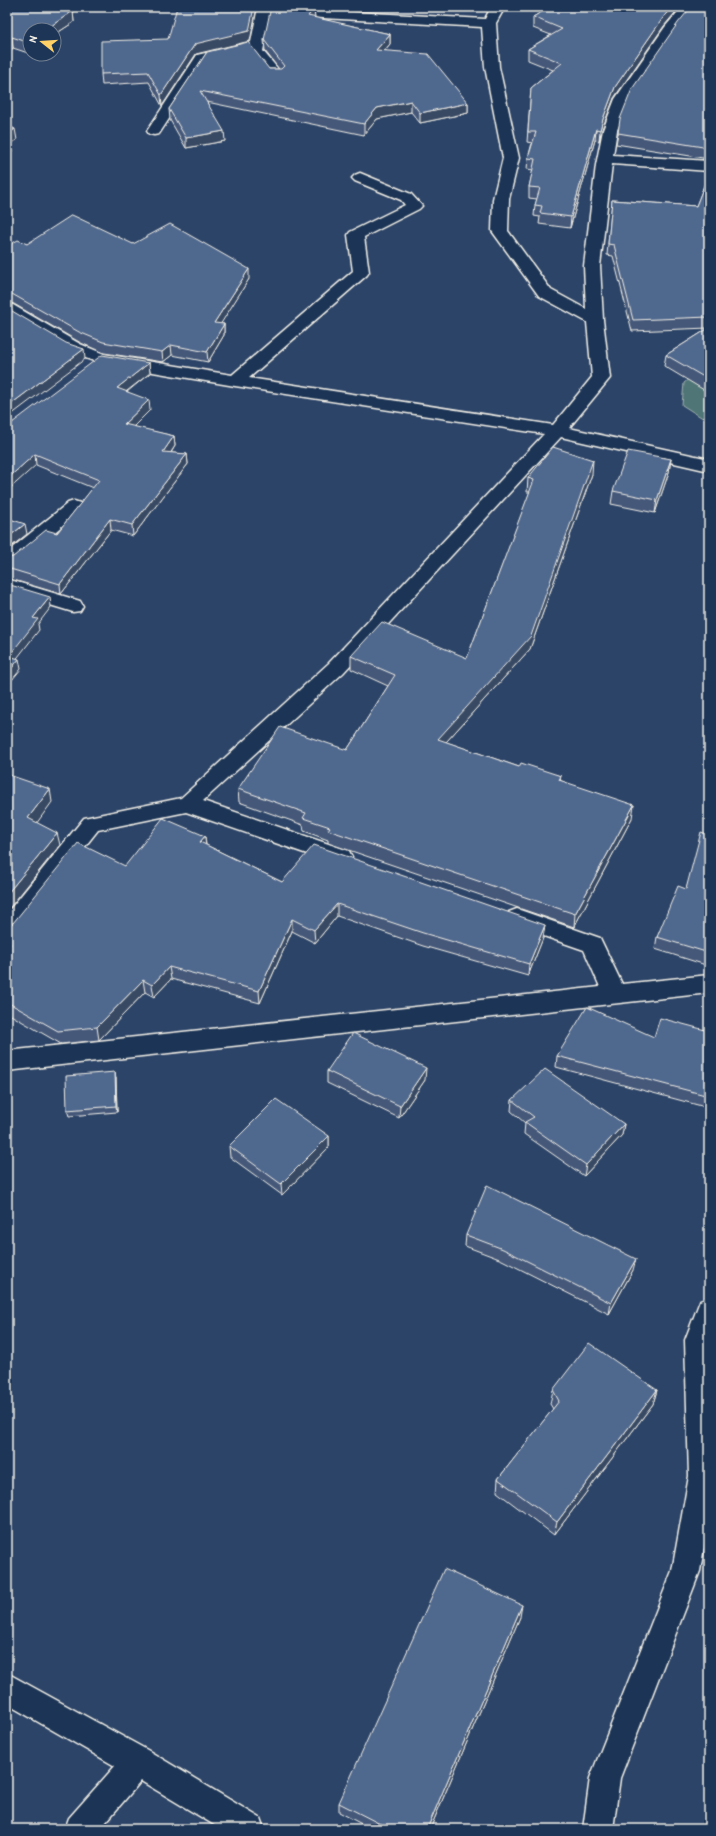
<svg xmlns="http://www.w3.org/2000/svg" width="716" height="1836" viewBox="0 0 716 1836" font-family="'Patrick Hand',sans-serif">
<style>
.green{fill:#507476;stroke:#a2b2af}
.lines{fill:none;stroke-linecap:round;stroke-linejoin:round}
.minor-casing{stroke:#f4f1e8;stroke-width:3}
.minor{fill:#1d3557;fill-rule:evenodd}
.wall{fill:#45597a;stroke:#f4f1e8}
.shaded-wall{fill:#384963;stroke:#f4f1e8}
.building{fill:#50688e;stroke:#f4f1e8}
</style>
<rect width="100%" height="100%" fill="#2c4468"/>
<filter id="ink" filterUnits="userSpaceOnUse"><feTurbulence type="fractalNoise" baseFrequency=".025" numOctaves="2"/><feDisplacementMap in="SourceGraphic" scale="8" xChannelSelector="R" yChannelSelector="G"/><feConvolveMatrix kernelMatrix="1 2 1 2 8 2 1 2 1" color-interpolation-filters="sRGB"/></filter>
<g filter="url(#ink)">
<!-- green -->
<path class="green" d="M709 362V422L682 405 684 383Z"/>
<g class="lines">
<!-- minor casing -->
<g class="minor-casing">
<g id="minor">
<path d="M258 7 485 19 491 7H505L496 23 499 67 519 158 509 199 508 231 551 290 586 309 584 266 596 165 603 130 615 99 665 27 682 7H696L675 33 629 99 617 130 613 155 709 161V171L612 164 600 266 603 320 610 378 569 428 709 459V471L561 437 343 673 203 801 349 851 352 857 349 863 341 865 333 863 186 812 98 830 15 935 7 938V913L84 818 181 798 329 663 544 434 235 386 100 363 68 352 7 315V303L13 305 80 344 104 354 232 375 353 271 348 235 350 232 405 205 401 200 355 181 352 178 355 175 360 173 411 194 422 206 419 209 364 237 369 272 367 275 249 378 553 425 592 377 587 322 539 296 492 231 493 199 503 158 485 67 482 27 270 15 263 51 283 75 281 78H271L249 51 207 61 159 134 154 135 149 134 147 131 197 55 251 42Z"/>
<path d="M74 501 80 503 83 507 80 511 14 566 7 568V552L68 503Z"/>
<path d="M7 579 80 601 83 606 80 611 73 612 7 592Z"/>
<path d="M517 909 600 938 622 984 709 975V993L7 1071V1051L600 987 584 950 509 924 506 918 509 912Z"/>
<path d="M709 1297V1519L700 1571 620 1778 613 1829H583L590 1778 672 1571 689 1476 685 1340 700 1301Z"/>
<path d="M7 1673 149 1751 260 1818 264 1829H221L141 1781 100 1829H65L69 1818 115 1766 7 1704Z"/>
</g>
</g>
<!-- minor -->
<use href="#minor" class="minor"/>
</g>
<!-- wall -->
<g class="wall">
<path d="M282 7H326L324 9Z"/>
<path d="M550 7H680L664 26 614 98 602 129 599 141 595 140 570 228 539 224 540 217 534 216 535 205 537 199 529 198V187L533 170 527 169 528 158 532 143 527 142 531 88 553 70 528 60V49L551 35 533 28V17Z"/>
<path d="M709 7V159L616 144 618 133Z"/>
<path d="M314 9 315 18 390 34V44L385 50 468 103V113L420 123 411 112 377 119 364 135 207 102 225 141 186 148 170 120 169 109 207 52 269 69H279L265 51 264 40Z"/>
<path d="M7 10 73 11 74 22 54 35V30H30V51L28 53 13 48Z"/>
<path d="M168 39 250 41 196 54 162 106 149 82 102 85 101 74Z"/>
<path d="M709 173V328L632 331 613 256 607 255 612 200 696 206Z"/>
<path d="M27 244H133L249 279 220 324H224V335L208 362 172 355 163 362 104 353 81 343 14 304 7 302V246Z"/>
<path d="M709 328V393L664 366 666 355Z"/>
<path d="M149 363 150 373 127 392 150 410 133 427 174 436 175 446 171 453 187 454 188 464 133 536 111 530 61 594 7 578V558L13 557 57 533 93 488 36 465 12 423Z"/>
<path d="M671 459 669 472 655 513 611 504 613 491Z"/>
<path d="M592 474 530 649 446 742 519 767 561 776 560 780 632 818 574 927 328 843V840L304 831 303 825 239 802 238 789 347 750 388 686 351 669V656L467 658 530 492H527L528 478Z"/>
<path d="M709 823V966L655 949 657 937 686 889 707 834Z"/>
<path d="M205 836 206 845 282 882 543 938 528 976 423 946 337 916 315 943 292 931 260 1003 171 979 154 997 145 992 99 1040 61 1044 9 1014 7 1016V925L13 923 125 866Z"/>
<path d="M709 1031V1108L556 1067 557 1056 654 1037Z"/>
<path d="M327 1071 425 1080 399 1118 327 1083Z"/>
<path d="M116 1078 117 1112 69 1116 67 1110Z"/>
<path d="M512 1100 624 1124 622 1135 584 1176 524 1134 525 1123 511 1111Z"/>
<path d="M329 1136V1147L282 1195 230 1157 229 1146Z"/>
<path d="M466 1235 633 1270 609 1314 502 1260 465 1246Z"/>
<path d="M553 1390H657L653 1404 554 1535 497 1492 498 1479 553 1409 550 1404Z"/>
<path d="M520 1617 430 1829H371L339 1812V1803Z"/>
</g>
<!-- shaded-wall -->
<g class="shaded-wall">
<path d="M254 7H257L250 41 196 54 162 106 161 95 195 44Z"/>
<path d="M672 7H680L664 26 614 98 602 129 599 141 600 130 603 119 615 87 665 15Z"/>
<path d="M314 9 315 19 308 16Z"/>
<path d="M73 11 74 22 54 35V30H45Z"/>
<path d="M390 34V44L376 60V50Z"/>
<path d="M12 37 13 48 7 55V43Z"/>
<path d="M30 40V51L28 53 27 42Z"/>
<path d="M411 101V112L377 119 364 135V124L377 108Z"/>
<path d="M468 103V113L420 123V113Z"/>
<path d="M11 123 12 131 15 129 17 140 10 144 12 152 7 155V125Z"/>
<path d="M596 129 595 140 570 228 571 217Z"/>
<path d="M224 131 225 141 186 148V138Z"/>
<path d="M249 269V279L215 333 214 323Z"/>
<path d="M224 324V335L208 362 207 352Z"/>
<path d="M171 345 172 355 163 362 162 352Z"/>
<path d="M84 349 85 359 7 418V407Z"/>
<path d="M149 363 150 373 118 398 117 388Z"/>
<path d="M149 400 150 410 125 435 124 424Z"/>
<path d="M174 436 175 446 164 463 163 452Z"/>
<path d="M35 454 36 465 7 491V479Z"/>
<path d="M187 454 188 464 133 536 132 525Z"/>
<path d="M671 459 669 472 655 513 657 500Z"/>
<path d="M593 460 592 474 530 649 437 752 438 739Z"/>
<path d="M110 519 111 530 61 594 60 584Z"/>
<path d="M25 524 27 534 7 550V538Z"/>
<path d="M50 597 51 607 38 624 39 630 11 666 9 656 33 618Z"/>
<path d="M19 659 21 669 7 686V674Z"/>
<path d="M50 789 52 802 31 831 28 818Z"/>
<path d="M634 805 632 818 574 927 575 914Z"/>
<path d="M57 833 60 845 7 911V894Z"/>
<path d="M205 836 206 849 200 842Z"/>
<path d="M337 904V916L315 943 314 930Z"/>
<path d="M292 919V931L260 1003 259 991Z"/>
<path d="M545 925 543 938 528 976 529 964Z"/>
<path d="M169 967 171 979 154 997 152 985Z"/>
<path d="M143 980 145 992 99 1040 97 1027Z"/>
<path d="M7 1007 9 1014 7 1016Z"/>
<path d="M426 1068 425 1080 399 1118 400 1106Z"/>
<path d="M115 1072 116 1078 117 1112 116 1106Z"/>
<path d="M624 1124 622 1135 584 1176 586 1165Z"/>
<path d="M329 1136V1147L282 1195 281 1184Z"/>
<path d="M636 1259 633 1270 609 1314 611 1303Z"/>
<path d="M657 1390 653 1404 554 1535 557 1522Z"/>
<path d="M522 1605 520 1617 430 1829H427Z"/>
</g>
<!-- building -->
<g class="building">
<path d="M12 7H60L73 11 45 30H30V40L27 42 12 37 7 43V10Z"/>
<path d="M177 7H254L249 31 195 44 161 95 148 72 101 74V41L168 39Z"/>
<path d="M271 7 314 9 308 16 390 34 376 50 428 54 468 103 420 113 411 101 377 108 364 124 200 91 224 131 186 138 169 109 207 52 248 42 269 69H281L284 66 264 40Z"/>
<path d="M550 7H672L665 15 615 87 603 119 600 130 596 129 571 217 540 213 542 206 535 205 540 188 529 187 535 159 528 158 536 132H528L531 88 562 63 528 49 562 29 533 17Z"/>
<path d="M691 7H709V148L618 133 620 119 632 89 678 23Z"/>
<path d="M7 121 11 123 7 125 15 129 7 134Z"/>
<path d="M7 140 10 142 7 143Z"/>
<path d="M709 173V317L633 320 614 245 608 244 612 200 696 206Z"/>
<path d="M72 215 133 244 170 224 249 269 214 323 224 324 207 352 171 345 162 352 103 342 79 332 12 294 7 292V246L18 240 27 244Z"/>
<path d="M7 308 66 343 84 349 7 407Z"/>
<path d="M709 328V380L666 355Z"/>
<path d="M102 355 149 363 117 388 149 400 124 424 174 436 163 452 187 454 132 525 110 519 60 584 7 568V558L13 557 46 530 57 533 99 480 35 454 7 479V424L12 423Z"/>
<path d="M553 447 593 460 531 636 438 739 519 767 521 763 561 776 559 780 634 805 575 914 328 830 330 827 303 818 306 813 238 789 280 727 347 750 395 675 351 656 382 622 467 658 534 480 528 478Z"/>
<path d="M628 451 671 459 657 500 613 491Z"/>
<path d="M7 518 25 524 7 538Z"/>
<path d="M7 584 50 597 33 618 38 619 9 656 19 659 7 674Z"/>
<path d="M9 775 50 789 28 818 57 833 7 894V778Z"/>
<path d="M163 818 205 836 200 842 282 882 314 845 545 925 529 964 423 933 337 904 314 930 292 919 259 991 169 967 152 985 143 980 97 1027 58 1031 7 1002V947L11 944 7 942V925L13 923 78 843 125 866Z"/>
<path d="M709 823V953L657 937 678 886 686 889 701 832 707 834Z"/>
<path d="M587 1007 654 1037 660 1018 709 1031V1096L557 1056Z"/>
<path d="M353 1033 426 1068 400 1106 327 1071Z"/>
<path d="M545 1069 624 1124 586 1165 525 1122 534 1117 512 1100Z"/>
<path d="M115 1072 116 1106 67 1110 66 1076Z"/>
<path d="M276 1099 329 1136 281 1184 229 1146Z"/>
<path d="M487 1185 636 1259 611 1303 503 1249 466 1235Z"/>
<path d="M589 1343 657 1390 557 1522 498 1479 559 1401 553 1390Z"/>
<path d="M444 1569 522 1605 427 1829H390L339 1803Z"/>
</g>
</g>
<!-- margin -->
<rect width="716" height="1836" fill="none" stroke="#1d3557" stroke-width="24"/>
<rect x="12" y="12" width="692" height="1812" fill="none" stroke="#f4f1e8" stroke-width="1.5" filter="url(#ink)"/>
<!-- north arrow -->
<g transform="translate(42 42) rotate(287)"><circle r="19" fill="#1d3557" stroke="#738091"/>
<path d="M0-3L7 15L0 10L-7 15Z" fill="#ffd166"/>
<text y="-6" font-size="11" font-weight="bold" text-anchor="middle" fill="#f4f1e8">N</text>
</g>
</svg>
